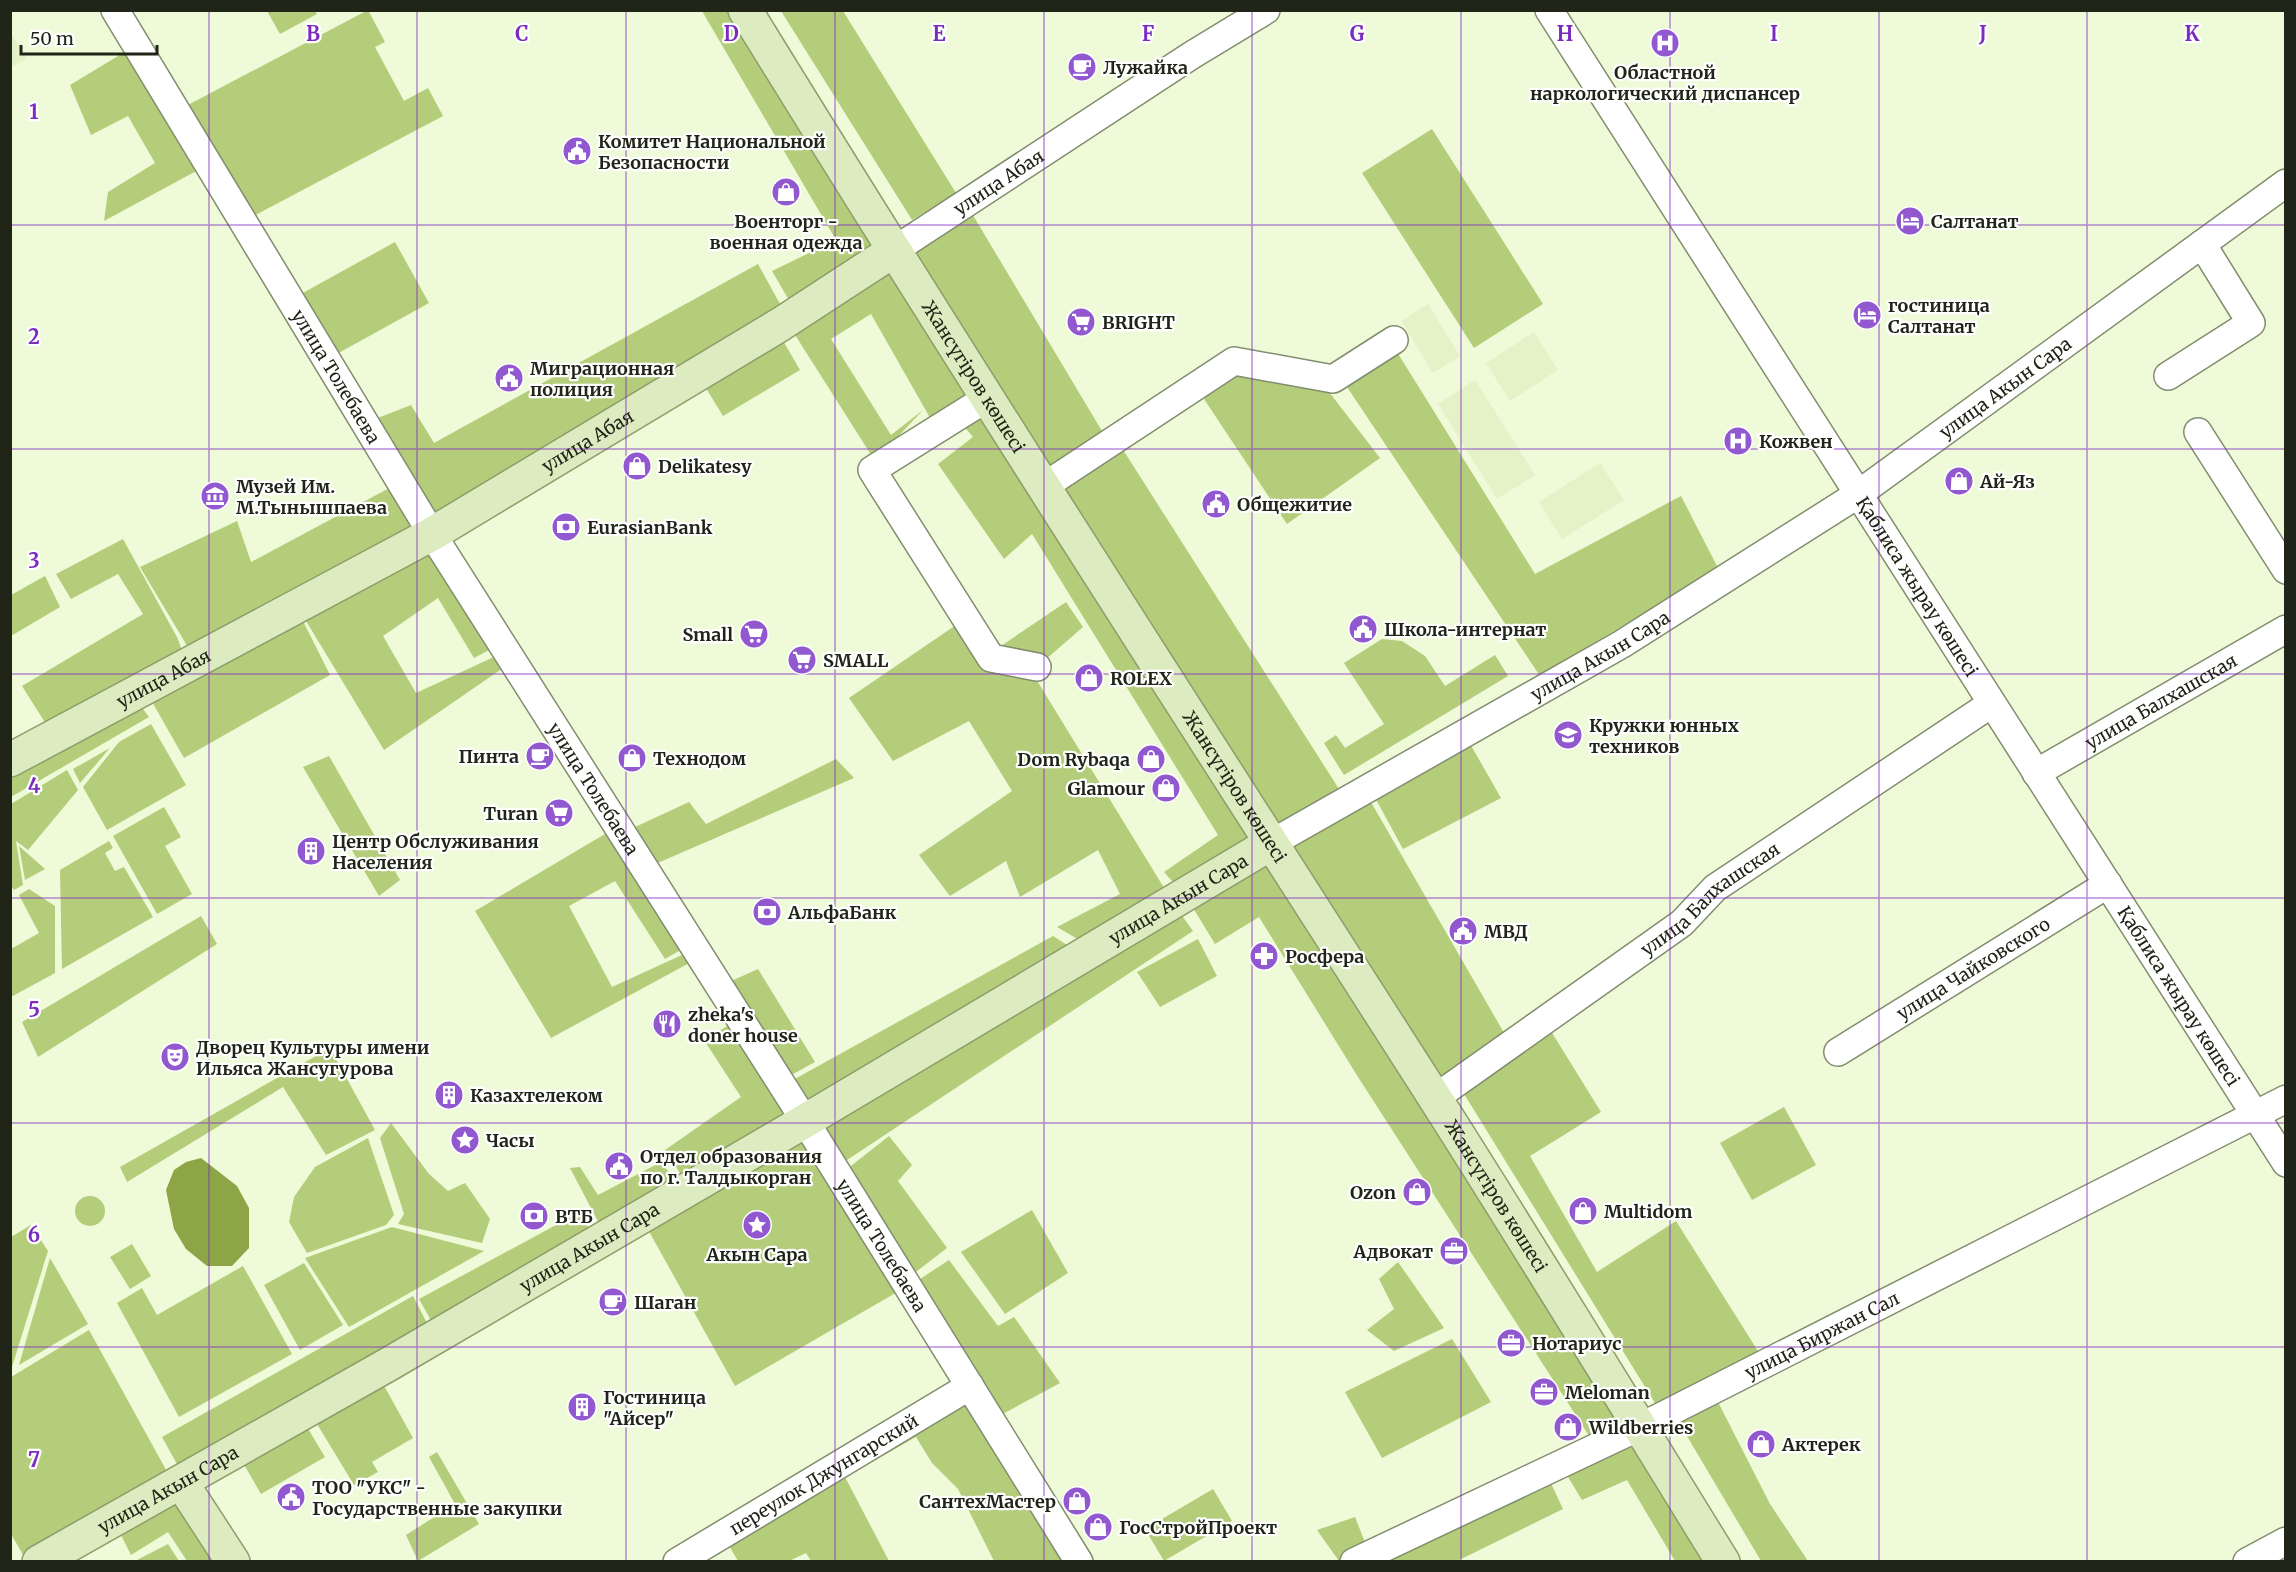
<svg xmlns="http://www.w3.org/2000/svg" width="2296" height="1572" viewBox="0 0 2296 1572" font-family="Merriweather,serif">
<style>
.built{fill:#e4f2c8}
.green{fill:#b4cd7a}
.water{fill:#8ba547}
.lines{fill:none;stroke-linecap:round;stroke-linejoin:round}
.minor-casing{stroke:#828d6e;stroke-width:30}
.major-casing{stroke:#8d9d6a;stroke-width:36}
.minor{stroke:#fff;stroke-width:27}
.major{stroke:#ddebc0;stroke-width:33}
.grid{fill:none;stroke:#7b2cbf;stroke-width:1.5;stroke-opacity:0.55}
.labels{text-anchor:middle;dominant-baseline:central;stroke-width:4.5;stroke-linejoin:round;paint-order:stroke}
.poi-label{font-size:18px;font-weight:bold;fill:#212518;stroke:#fff;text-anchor:start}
.street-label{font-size:18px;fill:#212518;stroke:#fff}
.grid-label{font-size:20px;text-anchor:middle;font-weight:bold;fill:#7b2cbf;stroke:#fff;stroke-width:4.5;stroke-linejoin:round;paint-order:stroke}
</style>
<rect width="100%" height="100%" fill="#eefad8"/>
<!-- built -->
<g class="built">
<path d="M10 31 26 59 11 67H10Z"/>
<path d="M1428 304 1460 356 1433 373 1401 321Z"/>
<path d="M1534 332 1558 370 1510 401 1486 363Z"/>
<path d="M1475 380 1535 475 1497 499 1438 404Z"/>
<path d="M1600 463 1624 500 1562 539 1539 502Z"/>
</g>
<!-- green -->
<g class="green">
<path d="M368 10 385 42 375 47 404 101 428 88 443 116 246 220 186 106Z"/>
<path d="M267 11H315L317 14 280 34Z"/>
<path d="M702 11H740L886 250 793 307 772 271 836 240Z"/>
<path d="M781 11H843L956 193 912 220Z"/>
<path d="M128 50 200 169 104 221 108 192 155 163 128 116 91 135 70 85Z"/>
<path d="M1432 129 1543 304 1474 348 1362 173Z"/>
<path d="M971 212 1105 436 1046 478 905 254Z"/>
<path d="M395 242 429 303 335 355 301 294Z"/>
<path d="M891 261 1259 843 1180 890 1164 872 1218 835 1032 534 1004 559 938 464 973 437 950 410 933 423 871 314 831 339 891 435 923 410 875 461 790 327Z"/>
<path d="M758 264 785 313 436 521 375 419 411 405 434 443Z"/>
<path d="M778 332 800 370 723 416 701 380Z"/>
<path d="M1397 352 1535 574 1681 496 1718 568 1540 676 1345 384Z"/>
<path d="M1233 373 1326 388 1380 458 1287 524 1204 399Z"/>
<path d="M1120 445 1339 789 1273 827 1058 487Z"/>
<path d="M395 485 416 532 192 654 140 567 237 521 251 562Z"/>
<path d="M123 539 178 639 185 660 51 732 22 686 143 614 118 574 71 599 56 574Z"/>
<path d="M429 540 495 647 474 658 438 598 383 636 416 693 496 656 503 668 384 750 300 611Z"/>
<path d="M45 576 60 607 11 636V595Z"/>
<path d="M1066 602 1083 627 1037 667 995 650Z"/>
<path d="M298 611 330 675 184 758 147 693Z"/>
<path d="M956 625 1036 679 1169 896 1086 944 1057 927 1120 894 1098 850 1020 897 1006 861 950 896 919 855 1012 791 969 721 893 761 849 698Z"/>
<path d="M1382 639 1402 641 1425 656 1445 686 1495 655 1508 676 1344 775 1324 743 1336 735 1345 748 1384 724 1344 663Z"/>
<path d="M137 701 149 717 11 797V767Z"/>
<path d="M151 724 186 785 107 830 83 787 119 742Z"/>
<path d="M1469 742 1501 798 1403 849 1373 794Z"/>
<path d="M110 748 80 783 73 769Z"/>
<path d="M329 756 400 880 379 896 303 767Z"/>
<path d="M836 759 854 778 653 865 633 828 689 802 706 824Z"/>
<path d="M67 770 78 790 28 850 16 841 23 885 14 890 10 884 11 804Z"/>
<path d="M1368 797 1507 1038 1435 1089 1281 845Z"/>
<path d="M164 807 181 837 165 846 192 894 157 914 113 836Z"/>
<path d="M610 831 686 947 665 959 615 881 569 906 612 987 684 954 693 961 551 1038 475 911Z"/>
<path d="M109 841 113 848 105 853 115 871 124 867 153 917 62 969 60 870Z"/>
<path d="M19 846 45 869 25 880Z"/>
<path d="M1267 851 1631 1423 1593 1442 1358 1077 1259 917 1215 944 1187 898Z"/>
<path d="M29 889 55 906V973L11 997V949L39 933 19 895Z"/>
<path d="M1175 906 1193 931 838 1166 812 1125Z"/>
<path d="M201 916 217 944 38 1057 22 1022Z"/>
<path d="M1053 936 1075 950 808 1110 793 1080Z"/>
<path d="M1198 939 1217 976 1160 1007 1137 972Z"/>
<path d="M758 969 815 1062 786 1078 729 982Z"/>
<path d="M734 1022 796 1118 687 1184 665 1150 741 1097 704 1040Z"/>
<path d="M1549 1028 1601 1112 1530 1156 1597 1272 1676 1221 1763 1359 1663 1416 1461 1089Z"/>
<path d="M330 1048 375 1130 326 1155 283 1087 127 1182 120 1167Z"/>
<path d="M1784 1107 1816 1165 1752 1200 1720 1143Z"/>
<path d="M391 1123 429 1174 448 1191 465 1183 490 1219 482 1243 398 1224 404 1214 380 1138Z"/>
<path d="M802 1129 899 1291 735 1386 646 1226Z"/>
<path d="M889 1136 912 1165 898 1181 947 1248 908 1278 842 1173Z"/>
<path d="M368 1138 394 1215 386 1225 307 1253 289 1222 294 1197 315 1167Z"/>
<path d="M661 1162 679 1185 602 1229 570 1168 580 1167 598 1195Z"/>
<circle cx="90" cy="1211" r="15"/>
<path d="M1032 1210 1068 1273 1005 1314 961 1252Z"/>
<path d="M580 1212 596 1242 433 1324 419 1299Z"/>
<path d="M31 1225 48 1251 11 1370V1237Z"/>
<path d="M392 1227 484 1251 349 1327 305 1258Z"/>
<path d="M132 1244 151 1276 130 1289 110 1257Z"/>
<path d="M50 1258 88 1324 19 1365Z"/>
<path d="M949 1260 998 1326 1014 1317 1060 1383 997 1417 911 1285Z"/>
<path d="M1398 1262 1444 1328 1394 1351 1367 1330 1394 1309 1379 1279Z"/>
<path d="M304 1263 343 1325 300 1350 264 1285Z"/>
<path d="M243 1266 292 1354 179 1417 117 1303 142 1288 157 1315Z"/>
<path d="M413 1296 431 1331 183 1475 162 1437Z"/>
<path d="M89 1330 170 1477 26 1560 11 1534V1377Z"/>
<path d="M1452 1339 1491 1402 1382 1458 1345 1392Z"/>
<path d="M377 1373 413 1438 372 1462 378 1472 354 1485 311 1414Z"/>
<path d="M967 1391 1075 1561H994L958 1489 932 1463 916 1437 845 1477 889 1561H811L806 1553 789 1561H738L724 1537Z"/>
<path d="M1717 1400 1770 1504 1808 1561H1761L1678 1421Z"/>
<path d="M301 1417 325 1457 261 1494 239 1456Z"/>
<path d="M1640 1444 1714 1561H1675L1627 1480 1582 1500 1565 1472Z"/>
<path d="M437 1452 479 1524 418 1561 406 1535 455 1504 429 1457Z"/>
<path d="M1549 1479 1563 1509 1457 1561H1391L1387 1553Z"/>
<path d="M1213 1489 1232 1521 1164 1561 1145 1529Z"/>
<path d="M180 1491 226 1561H187L168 1532 131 1555 117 1527Z"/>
<path d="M1355 1517 1368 1550 1339 1561 1317 1530Z"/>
<path d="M168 1544 179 1561H135Z"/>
</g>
<!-- water -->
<path class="water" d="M201 1158 237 1186 249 1208V1248L232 1266H207L186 1249 174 1229 166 1190 174 1170 186 1162Z"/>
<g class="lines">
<!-- minor casing -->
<g class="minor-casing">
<g id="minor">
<path id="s1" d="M115 10 432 534 805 1121 1079 1562"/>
<path id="s2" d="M1549 10 2286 1163"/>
<path id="s3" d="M893 251 1192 55 1266 10"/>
<path d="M2168 376 2251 323 2202 244"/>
<path d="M987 398 872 470 991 658 1037 667"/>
<path d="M2198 432 2286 570"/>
<path d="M1043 487 1234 361 1333 379 1394 340"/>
<path id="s4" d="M2036 773 2286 629"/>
<path id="s5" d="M1270 844 1622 644 1857 495 2286 183"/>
<path id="s6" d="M1838 1052 2108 884"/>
<path id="s7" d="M1435 1098 1682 923 1715 888 1991 704"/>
<path id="s8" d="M677 1562 970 1386"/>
<path id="s9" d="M1354 1562 1656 1419 2286 1099"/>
<path d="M2247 1562 2286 1541"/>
</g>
</g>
<!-- major casing -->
<g class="major-casing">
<g id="major">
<path id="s10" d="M745 10C969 374 1201 733 1431 1092 1530 1247 1626 1405 1723 1562"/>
<path id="s11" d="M10 760 432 534 781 324 893 251"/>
<path d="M181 1482 233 1562"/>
<path id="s12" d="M39 1562 389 1364 805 1121 1270 844"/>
</g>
</g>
<!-- minor -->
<use href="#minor" class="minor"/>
<!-- major -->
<use href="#major" class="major"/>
</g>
<!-- grid -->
<path class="grid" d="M209 10V1562M417 10V1562M626 10V1562M835 10V1562M1044 10V1562M1252 10V1562M1461 10V1562M1670 10V1562M1879 10V1562M2087 10V1562M10 225H2286M10 449H2286M10 674H2286M10 898H2286M10 1123H2286M10 1347H2286"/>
<!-- icons -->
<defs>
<g id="hospital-disc" transform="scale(1.5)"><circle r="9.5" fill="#9258cf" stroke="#fff"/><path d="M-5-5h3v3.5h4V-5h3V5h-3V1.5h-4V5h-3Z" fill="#fff"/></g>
<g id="cafe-disc" transform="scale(1.5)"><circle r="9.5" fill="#9258cf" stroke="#fff"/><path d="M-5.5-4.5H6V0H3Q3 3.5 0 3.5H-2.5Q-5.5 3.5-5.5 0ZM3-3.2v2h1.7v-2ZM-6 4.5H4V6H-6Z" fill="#fff"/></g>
<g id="civic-disc" transform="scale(1.5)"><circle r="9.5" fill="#9258cf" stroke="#fff"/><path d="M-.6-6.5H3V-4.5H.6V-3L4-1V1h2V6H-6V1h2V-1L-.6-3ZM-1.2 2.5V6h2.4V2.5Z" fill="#fff"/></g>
<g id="shop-disc" transform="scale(1.5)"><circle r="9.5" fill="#9258cf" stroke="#fff"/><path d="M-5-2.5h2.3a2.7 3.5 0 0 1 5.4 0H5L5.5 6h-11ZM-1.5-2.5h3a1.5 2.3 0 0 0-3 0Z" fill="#fff"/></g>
<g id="hotel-disc" transform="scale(1.5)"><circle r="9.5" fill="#9258cf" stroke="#fff"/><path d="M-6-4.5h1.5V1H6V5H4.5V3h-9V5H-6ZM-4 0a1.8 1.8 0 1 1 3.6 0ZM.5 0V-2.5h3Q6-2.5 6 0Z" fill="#fff"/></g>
<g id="supermarket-disc" transform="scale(1.5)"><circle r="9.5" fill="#9258cf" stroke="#fff"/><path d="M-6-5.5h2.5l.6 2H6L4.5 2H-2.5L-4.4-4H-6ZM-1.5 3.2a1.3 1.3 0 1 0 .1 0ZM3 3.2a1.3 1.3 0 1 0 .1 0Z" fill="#fff"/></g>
<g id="museum-disc" transform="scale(1.5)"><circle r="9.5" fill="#9258cf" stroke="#fff"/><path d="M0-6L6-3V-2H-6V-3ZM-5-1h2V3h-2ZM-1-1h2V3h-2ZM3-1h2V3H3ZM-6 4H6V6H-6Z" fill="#fff"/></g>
<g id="bank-disc" transform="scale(1.5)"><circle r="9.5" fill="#9258cf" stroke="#fff"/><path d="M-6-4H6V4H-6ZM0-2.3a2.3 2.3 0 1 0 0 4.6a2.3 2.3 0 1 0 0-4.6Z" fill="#fff"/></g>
<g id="school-disc" transform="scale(1.5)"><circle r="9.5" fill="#9258cf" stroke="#fff"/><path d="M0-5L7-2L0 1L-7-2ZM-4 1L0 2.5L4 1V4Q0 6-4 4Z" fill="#fff"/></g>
<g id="building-disc" transform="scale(1.5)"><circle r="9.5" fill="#9258cf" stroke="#fff"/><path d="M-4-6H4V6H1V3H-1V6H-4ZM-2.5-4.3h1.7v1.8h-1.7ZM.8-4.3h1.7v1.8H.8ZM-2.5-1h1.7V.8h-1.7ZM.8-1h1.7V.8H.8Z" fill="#fff"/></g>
<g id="pharmacy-disc" transform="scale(1.5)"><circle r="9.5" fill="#9258cf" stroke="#fff"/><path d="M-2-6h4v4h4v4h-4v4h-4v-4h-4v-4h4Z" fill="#fff"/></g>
<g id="restaurant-disc" transform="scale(1.5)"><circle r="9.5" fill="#9258cf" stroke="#fff"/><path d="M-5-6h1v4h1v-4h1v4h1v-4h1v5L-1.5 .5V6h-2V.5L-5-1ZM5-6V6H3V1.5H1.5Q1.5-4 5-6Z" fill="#fff"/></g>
<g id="theatre-disc" transform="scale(1.5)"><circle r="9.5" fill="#9258cf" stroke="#fff"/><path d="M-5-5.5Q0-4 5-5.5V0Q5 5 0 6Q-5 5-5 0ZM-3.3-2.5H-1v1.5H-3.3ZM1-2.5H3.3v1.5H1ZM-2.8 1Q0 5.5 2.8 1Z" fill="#fff"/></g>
<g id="sight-disc" transform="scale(1.5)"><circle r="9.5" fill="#9258cf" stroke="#fff"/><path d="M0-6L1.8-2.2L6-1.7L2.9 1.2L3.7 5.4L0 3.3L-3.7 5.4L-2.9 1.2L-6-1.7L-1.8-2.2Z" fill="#fff"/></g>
<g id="office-disc" transform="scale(1.5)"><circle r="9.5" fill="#9258cf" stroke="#fff"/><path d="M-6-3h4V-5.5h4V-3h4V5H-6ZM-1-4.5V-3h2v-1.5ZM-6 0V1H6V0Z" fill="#fff"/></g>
</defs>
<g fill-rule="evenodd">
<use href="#hospital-disc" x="1665" y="43"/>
<use href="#cafe-disc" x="1082" y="67"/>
<use href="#civic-disc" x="577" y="151"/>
<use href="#shop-disc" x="786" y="192"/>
<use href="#hotel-disc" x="1910" y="221"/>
<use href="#hotel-disc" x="1867" y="315"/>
<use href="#supermarket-disc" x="1081" y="322"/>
<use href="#civic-disc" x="509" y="378"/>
<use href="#hospital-disc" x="1738" y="441"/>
<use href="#shop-disc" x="637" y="466"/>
<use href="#shop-disc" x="1959" y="481"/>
<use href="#museum-disc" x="215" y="496"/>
<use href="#civic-disc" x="1216" y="504"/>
<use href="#bank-disc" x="566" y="527"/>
<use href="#civic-disc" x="1363" y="629"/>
<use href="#supermarket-disc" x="754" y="634"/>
<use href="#supermarket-disc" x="802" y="660"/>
<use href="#shop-disc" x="1089" y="678"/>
<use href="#school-disc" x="1568" y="735"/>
<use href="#cafe-disc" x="540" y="756"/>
<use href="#shop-disc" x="632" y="758"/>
<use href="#shop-disc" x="1151" y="759"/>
<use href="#shop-disc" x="1166" y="788"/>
<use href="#supermarket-disc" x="559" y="813"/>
<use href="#building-disc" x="311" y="851"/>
<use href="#bank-disc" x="767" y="912"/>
<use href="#civic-disc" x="1463" y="931"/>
<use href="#pharmacy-disc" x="1264" y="956"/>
<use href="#restaurant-disc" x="667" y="1024"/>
<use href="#theatre-disc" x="175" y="1057"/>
<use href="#building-disc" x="449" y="1095"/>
<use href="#sight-disc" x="465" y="1140"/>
<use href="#civic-disc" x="619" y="1166"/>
<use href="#shop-disc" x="1417" y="1192"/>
<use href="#shop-disc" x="1583" y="1211"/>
<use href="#bank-disc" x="534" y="1216"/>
<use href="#sight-disc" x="757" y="1225"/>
<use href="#office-disc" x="1454" y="1251"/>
<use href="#cafe-disc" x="613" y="1302"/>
<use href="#office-disc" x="1511" y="1343"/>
<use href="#office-disc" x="1544" y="1392"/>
<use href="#building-disc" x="582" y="1407"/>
<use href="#shop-disc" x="1568" y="1427"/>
<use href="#shop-disc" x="1761" y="1444"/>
<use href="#civic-disc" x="291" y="1497"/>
<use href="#shop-disc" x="1077" y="1501"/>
<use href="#shop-disc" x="1098" y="1527"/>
</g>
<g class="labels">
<!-- poi labels -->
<g class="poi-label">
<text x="1103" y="67">Лужайка</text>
<text x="1665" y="72" text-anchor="middle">Областной<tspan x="1665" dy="21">наркологический диспансер</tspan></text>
<text x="598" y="141">Комитет Национальной<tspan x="598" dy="21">Безопасности</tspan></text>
<text x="786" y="221" text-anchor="middle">Военторг -<tspan x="786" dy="21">военная одежда</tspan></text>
<text x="1931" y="221">Салтанат</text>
<text x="1888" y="305">гостиница<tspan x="1888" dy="21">Салтанат</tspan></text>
<text x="1102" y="322">BRIGHT</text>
<text x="530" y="368">Миграционная<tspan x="530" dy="21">полиция</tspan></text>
<text x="1759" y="441">Кожвен</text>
<text x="658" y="466">Delikatesy</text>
<text x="1980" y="481">Ай-Яз</text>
<text x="236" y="486">Музей Им.<tspan x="236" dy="21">М.Тынышпаева</tspan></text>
<text x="1237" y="504">Общежитие</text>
<text x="587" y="527">EurasianBank</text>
<text x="1384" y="629">Школа-интернат</text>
<text x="733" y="634" text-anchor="end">Small</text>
<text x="823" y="660">SMALL</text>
<text x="1110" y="678">ROLEX</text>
<text x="1589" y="725">Кружки юнных<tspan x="1589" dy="21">техников</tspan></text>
<text x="519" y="756" text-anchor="end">Пинта</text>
<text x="653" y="758">Технодом</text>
<text x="1130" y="759" text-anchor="end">Dom Rybaqa</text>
<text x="1145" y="788" text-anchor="end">Glamour</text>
<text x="538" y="813" text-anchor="end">Turan</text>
<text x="332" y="841">Центр Обслуживания<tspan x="332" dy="21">Населения</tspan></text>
<text x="788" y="912">АльфаБанк</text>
<text x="1484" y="931">МВД</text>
<text x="1285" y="956">Росфера</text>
<text x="688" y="1014">zheka's<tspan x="688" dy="21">doner house</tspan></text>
<text x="196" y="1047">Дворец Культуры имени<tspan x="196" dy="21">Ильяса Жансугурова</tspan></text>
<text x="470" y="1095">Казахтелеком</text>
<text x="486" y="1140">Часы</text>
<text x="640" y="1156">Отдел образования<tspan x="640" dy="21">по г. Талдыкорган</tspan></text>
<text x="1396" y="1192" text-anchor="end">Ozon</text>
<text x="1604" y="1211">Multidom</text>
<text x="555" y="1216">ВТБ</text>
<text x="1433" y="1251" text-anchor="end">Адвокат</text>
<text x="757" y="1254" text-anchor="middle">Акын Сара</text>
<text x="634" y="1302">Шаган</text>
<text x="1532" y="1343">Нотариус</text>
<text x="1565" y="1392">Meloman</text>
<text x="603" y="1397">Гостиница<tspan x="603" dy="21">"Айсер"</tspan></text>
<text x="1589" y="1427">Wildberries</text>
<text x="1782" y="1444">Актерек</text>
<text x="312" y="1487">ТОО "УКС" -<tspan x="312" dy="21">Государственные закупки</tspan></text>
<text x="1056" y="1501" text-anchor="end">СантехМастер</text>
<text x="1119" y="1527">ГосСтройПроект</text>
</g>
<!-- street labels -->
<g class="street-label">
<text stroke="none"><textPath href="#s3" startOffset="126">улица Абая</textPath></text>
<text stroke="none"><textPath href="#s1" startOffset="428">улица Толебаева</textPath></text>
<text stroke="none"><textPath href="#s10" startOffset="432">Жансүгіров көшесі</textPath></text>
<text stroke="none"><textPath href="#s5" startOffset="866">улица Акын Сара</textPath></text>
<text stroke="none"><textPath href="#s11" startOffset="660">улица Абая</textPath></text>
<text stroke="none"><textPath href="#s2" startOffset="684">Қаблиса жырау көшесі</textPath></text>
<text stroke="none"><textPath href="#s5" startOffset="380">улица Акын Сара</textPath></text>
<text stroke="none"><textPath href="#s11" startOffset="174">улица Абая</textPath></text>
<text stroke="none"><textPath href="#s4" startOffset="144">улица Балхашская</textPath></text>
<text stroke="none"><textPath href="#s10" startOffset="918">Жансүгіров көшесі</textPath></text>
<text stroke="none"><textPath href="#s1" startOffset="914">улица Толебаева</textPath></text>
<text stroke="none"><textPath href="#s12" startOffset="1318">улица Акын Сара</textPath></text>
<text stroke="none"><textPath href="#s7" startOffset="340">улица Балхашская</textPath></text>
<text stroke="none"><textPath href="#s6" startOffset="159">улица Чайковского</textPath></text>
<text stroke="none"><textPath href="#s2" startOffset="1170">Қаблиса жырау көшесі</textPath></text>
<text stroke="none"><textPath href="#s10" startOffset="1404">Жансүгіров көшесі</textPath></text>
<text stroke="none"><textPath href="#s1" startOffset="1454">улица Толебаева</textPath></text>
<text stroke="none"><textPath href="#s12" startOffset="634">улица Акын Сара</textPath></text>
<text stroke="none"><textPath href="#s9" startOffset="520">улица Биржан Сал</textPath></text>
<text stroke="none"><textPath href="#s8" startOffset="171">переулок Джунгарский</textPath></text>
<text stroke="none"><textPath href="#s12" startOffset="148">улица Акын Сара</textPath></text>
</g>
</g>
<g class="grid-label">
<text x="313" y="41">B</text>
<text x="522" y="41">C</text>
<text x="731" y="41">D</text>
<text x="939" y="41">E</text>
<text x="1148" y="41">F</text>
<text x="1357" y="41">G</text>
<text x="1565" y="41">H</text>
<text x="1774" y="41">I</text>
<text x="1983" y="41">J</text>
<text x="2192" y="41">K</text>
<text x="34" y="119">1</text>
<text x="34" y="344">2</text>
<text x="34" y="568">3</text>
<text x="34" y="793">4</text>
<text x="34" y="1017">5</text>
<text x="34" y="1242">6</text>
<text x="34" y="1467">7</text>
</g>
<!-- border -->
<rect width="2296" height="1572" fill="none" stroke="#212518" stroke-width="24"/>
<!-- scale -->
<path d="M21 45v9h136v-9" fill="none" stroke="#212518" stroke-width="3"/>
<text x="30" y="45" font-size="18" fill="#212518" stroke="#ffffff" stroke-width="4.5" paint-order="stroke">50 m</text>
</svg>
